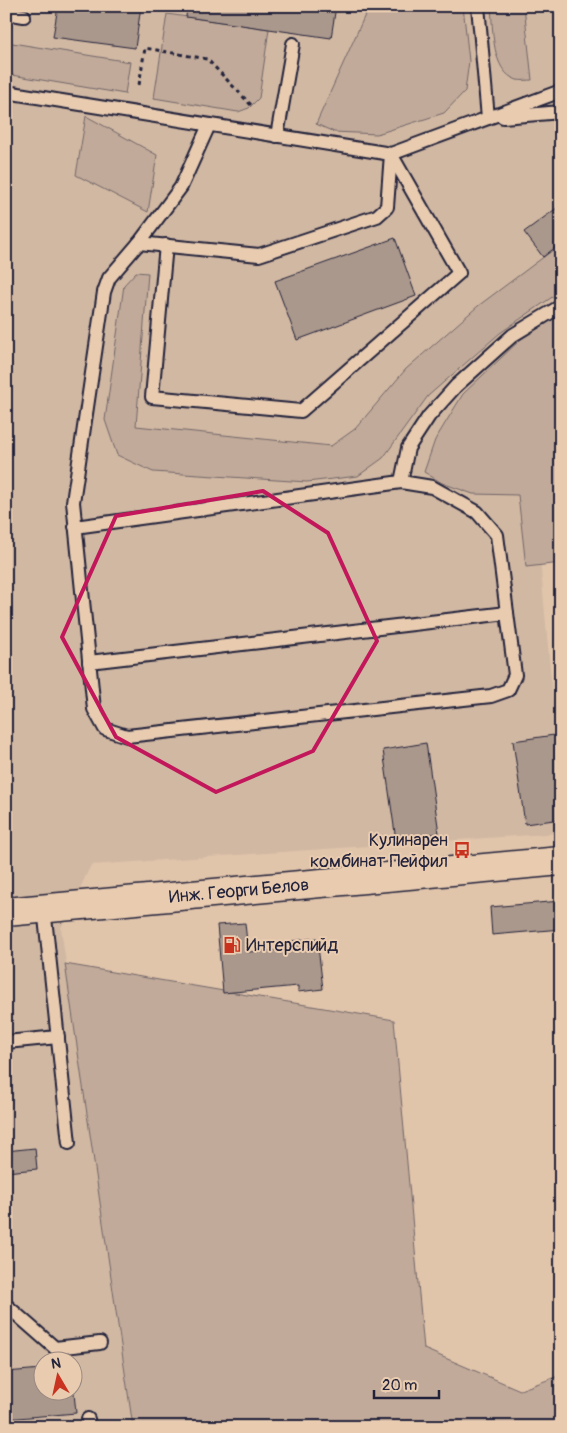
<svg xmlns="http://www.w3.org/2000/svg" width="567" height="1433" viewBox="0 0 567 1433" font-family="Pangolin,sans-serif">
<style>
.built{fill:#d1b8a2;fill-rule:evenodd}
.green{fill:#c1aa99;stroke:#72666a}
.building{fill:#ab988c;stroke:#22223b}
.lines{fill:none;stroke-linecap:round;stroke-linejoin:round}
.service-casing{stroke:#22223b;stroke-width:16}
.tertiary-casing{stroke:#22223b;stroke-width:31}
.path{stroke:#22223b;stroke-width:3;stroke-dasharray:4 4;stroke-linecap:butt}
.service{stroke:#e9ccb0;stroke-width:12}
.tertiary{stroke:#e9ccb0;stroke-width:28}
.marked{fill:none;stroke:#c2185b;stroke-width:4;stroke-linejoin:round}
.labels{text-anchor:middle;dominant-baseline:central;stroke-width:4;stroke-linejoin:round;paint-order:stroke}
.poi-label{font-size:18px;fill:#22223b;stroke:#e9ccb0;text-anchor:end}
.street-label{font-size:18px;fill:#22223b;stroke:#e9ccb0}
</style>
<rect width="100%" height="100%" fill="#e1c5ab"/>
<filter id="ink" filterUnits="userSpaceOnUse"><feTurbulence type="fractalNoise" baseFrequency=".02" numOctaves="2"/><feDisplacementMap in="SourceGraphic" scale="10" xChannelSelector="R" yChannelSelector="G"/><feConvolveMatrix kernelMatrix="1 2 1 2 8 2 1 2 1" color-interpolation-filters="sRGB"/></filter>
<g filter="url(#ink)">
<!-- built -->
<path class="built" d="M6 6H561V314L520 340 553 701 561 684V833L91 865 61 928 133 1427H6ZM42 1360H72V1390H42Z"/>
<!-- green -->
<g class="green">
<path d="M369 6H463L469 61 465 91 444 113 377 134 334 132 316 124Z"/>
<path d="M491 6H524L532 80C528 80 521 81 517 80 491 72 493 28 491 6Z"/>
<path d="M167 14 269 29 259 98 249 108 238 112 154 98Z"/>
<path d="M6 42 130 62 125 94 6 74Z"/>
<path d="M86 116 157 155 148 212 76 175Z"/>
<path d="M561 244V291L500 333 428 396 383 458 358 476 307 482 153 472 117 455 105 420 124 285 136 272 148 273 136 426 331 446 355 429 406 369 478 306Z"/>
<path d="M561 314V563L526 567 518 495 473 494 442 483 424 472 435 440 463 394 520 340Z"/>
<path d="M65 964 394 1020 424 1349 520 1390 561 1375V1427H133Z"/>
</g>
<!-- building -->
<g class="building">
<path d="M58 6H141L135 48 53 37Z"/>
<path d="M187 6H336L331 38 186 17Z"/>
<path d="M561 205V243L543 257 524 232Z"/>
<path d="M395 238 416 296 297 340 275 281Z"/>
<path d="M561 734V819L525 824 513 741Z"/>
<path d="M426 743 439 833 396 840 383 750Z"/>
<path d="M561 901V929L492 935 490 907Z"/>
<path d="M245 923 248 952 293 949 292 941 317 938 323 989 298 992V986L223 993 217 925Z"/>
<path d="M35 1148 37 1169 6 1172V1151Z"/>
<path d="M42 1369V1390H72V1373L76 1413 6 1419V1372Z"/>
</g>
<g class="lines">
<!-- service casing -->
<g class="service-casing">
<g id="service">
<path d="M478 6 488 118"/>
<path d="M6 13 24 16"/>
<path d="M6 92 391 154 561 91"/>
<path d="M503 117 561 112"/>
<path d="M277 136 293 44"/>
<path d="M139 243 259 255 377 216 387 207 391 154"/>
<path d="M166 245 152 397 301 411 459 273 391 154"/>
<path d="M401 482 408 448 429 416 456 386 513 335 561 306"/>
<path d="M75 527 401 482 432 487 477 512 497 535 515 675 508 690 491 696 127 736 105 729 94 709 73 502 104 292 109 278 139 243 181 187 209 125"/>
<path d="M89 662 507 613"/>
<path d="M44 908 69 1143"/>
<path d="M6 1042 58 1037"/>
<path d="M6 1305 55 1348 100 1343"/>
<path d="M88 1419 89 1427"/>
</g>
</g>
<!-- tertiary casing -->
<g class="tertiary-casing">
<g id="tertiary">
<path id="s1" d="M6 912 561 861"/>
</g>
</g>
<!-- path -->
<path class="path" d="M139 85 145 48 207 59 253 107"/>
<!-- service -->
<use href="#service" class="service"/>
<!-- tertiary -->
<use href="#tertiary" class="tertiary"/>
</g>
</g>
<!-- marked area -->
<path class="marked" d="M263 491 328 533 377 641 313 751 216 792 116 737 62 637 116 516Z"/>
<!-- icons -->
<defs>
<g id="bus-bare" transform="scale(1.35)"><path d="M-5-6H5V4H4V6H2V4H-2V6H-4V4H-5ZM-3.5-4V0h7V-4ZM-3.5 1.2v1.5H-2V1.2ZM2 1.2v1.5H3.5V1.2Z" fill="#c8321e" stroke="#e9ccb0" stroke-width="2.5" paint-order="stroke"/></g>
<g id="fuel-bare" transform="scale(1.35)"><path d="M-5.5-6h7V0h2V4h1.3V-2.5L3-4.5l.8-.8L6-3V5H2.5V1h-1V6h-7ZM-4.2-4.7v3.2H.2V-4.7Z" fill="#c8321e" stroke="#e9ccb0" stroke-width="2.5" paint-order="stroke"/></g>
</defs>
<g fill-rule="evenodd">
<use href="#bus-bare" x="462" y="850"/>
<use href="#fuel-bare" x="232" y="945"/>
</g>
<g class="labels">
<!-- poi labels -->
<g class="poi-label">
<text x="448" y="840">Кулинарен<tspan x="448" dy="21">комбинат Пейфил</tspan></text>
<text x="246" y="945" text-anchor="start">Интерспийд</text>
</g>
<!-- street labels -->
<g class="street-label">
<text stroke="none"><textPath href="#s1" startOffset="234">Инж. Георги Белов</textPath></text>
</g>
</g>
<!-- margin -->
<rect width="567" height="1433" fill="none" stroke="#e9ccb0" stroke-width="25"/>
<rect x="12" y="12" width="542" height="1408" fill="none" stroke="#22223b" stroke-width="2" filter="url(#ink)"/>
<!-- north arrow -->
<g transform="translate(58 1376) rotate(351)"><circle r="24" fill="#e9ccb0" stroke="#998881"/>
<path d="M0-4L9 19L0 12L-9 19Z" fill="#c8321e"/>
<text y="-8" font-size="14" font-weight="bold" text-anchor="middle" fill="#22223b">N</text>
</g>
<!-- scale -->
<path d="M374 1390v8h65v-8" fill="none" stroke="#22223b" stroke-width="2.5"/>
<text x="382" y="1390" font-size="15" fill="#22223b" stroke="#e9ccb0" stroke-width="4" paint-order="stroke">20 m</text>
</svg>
